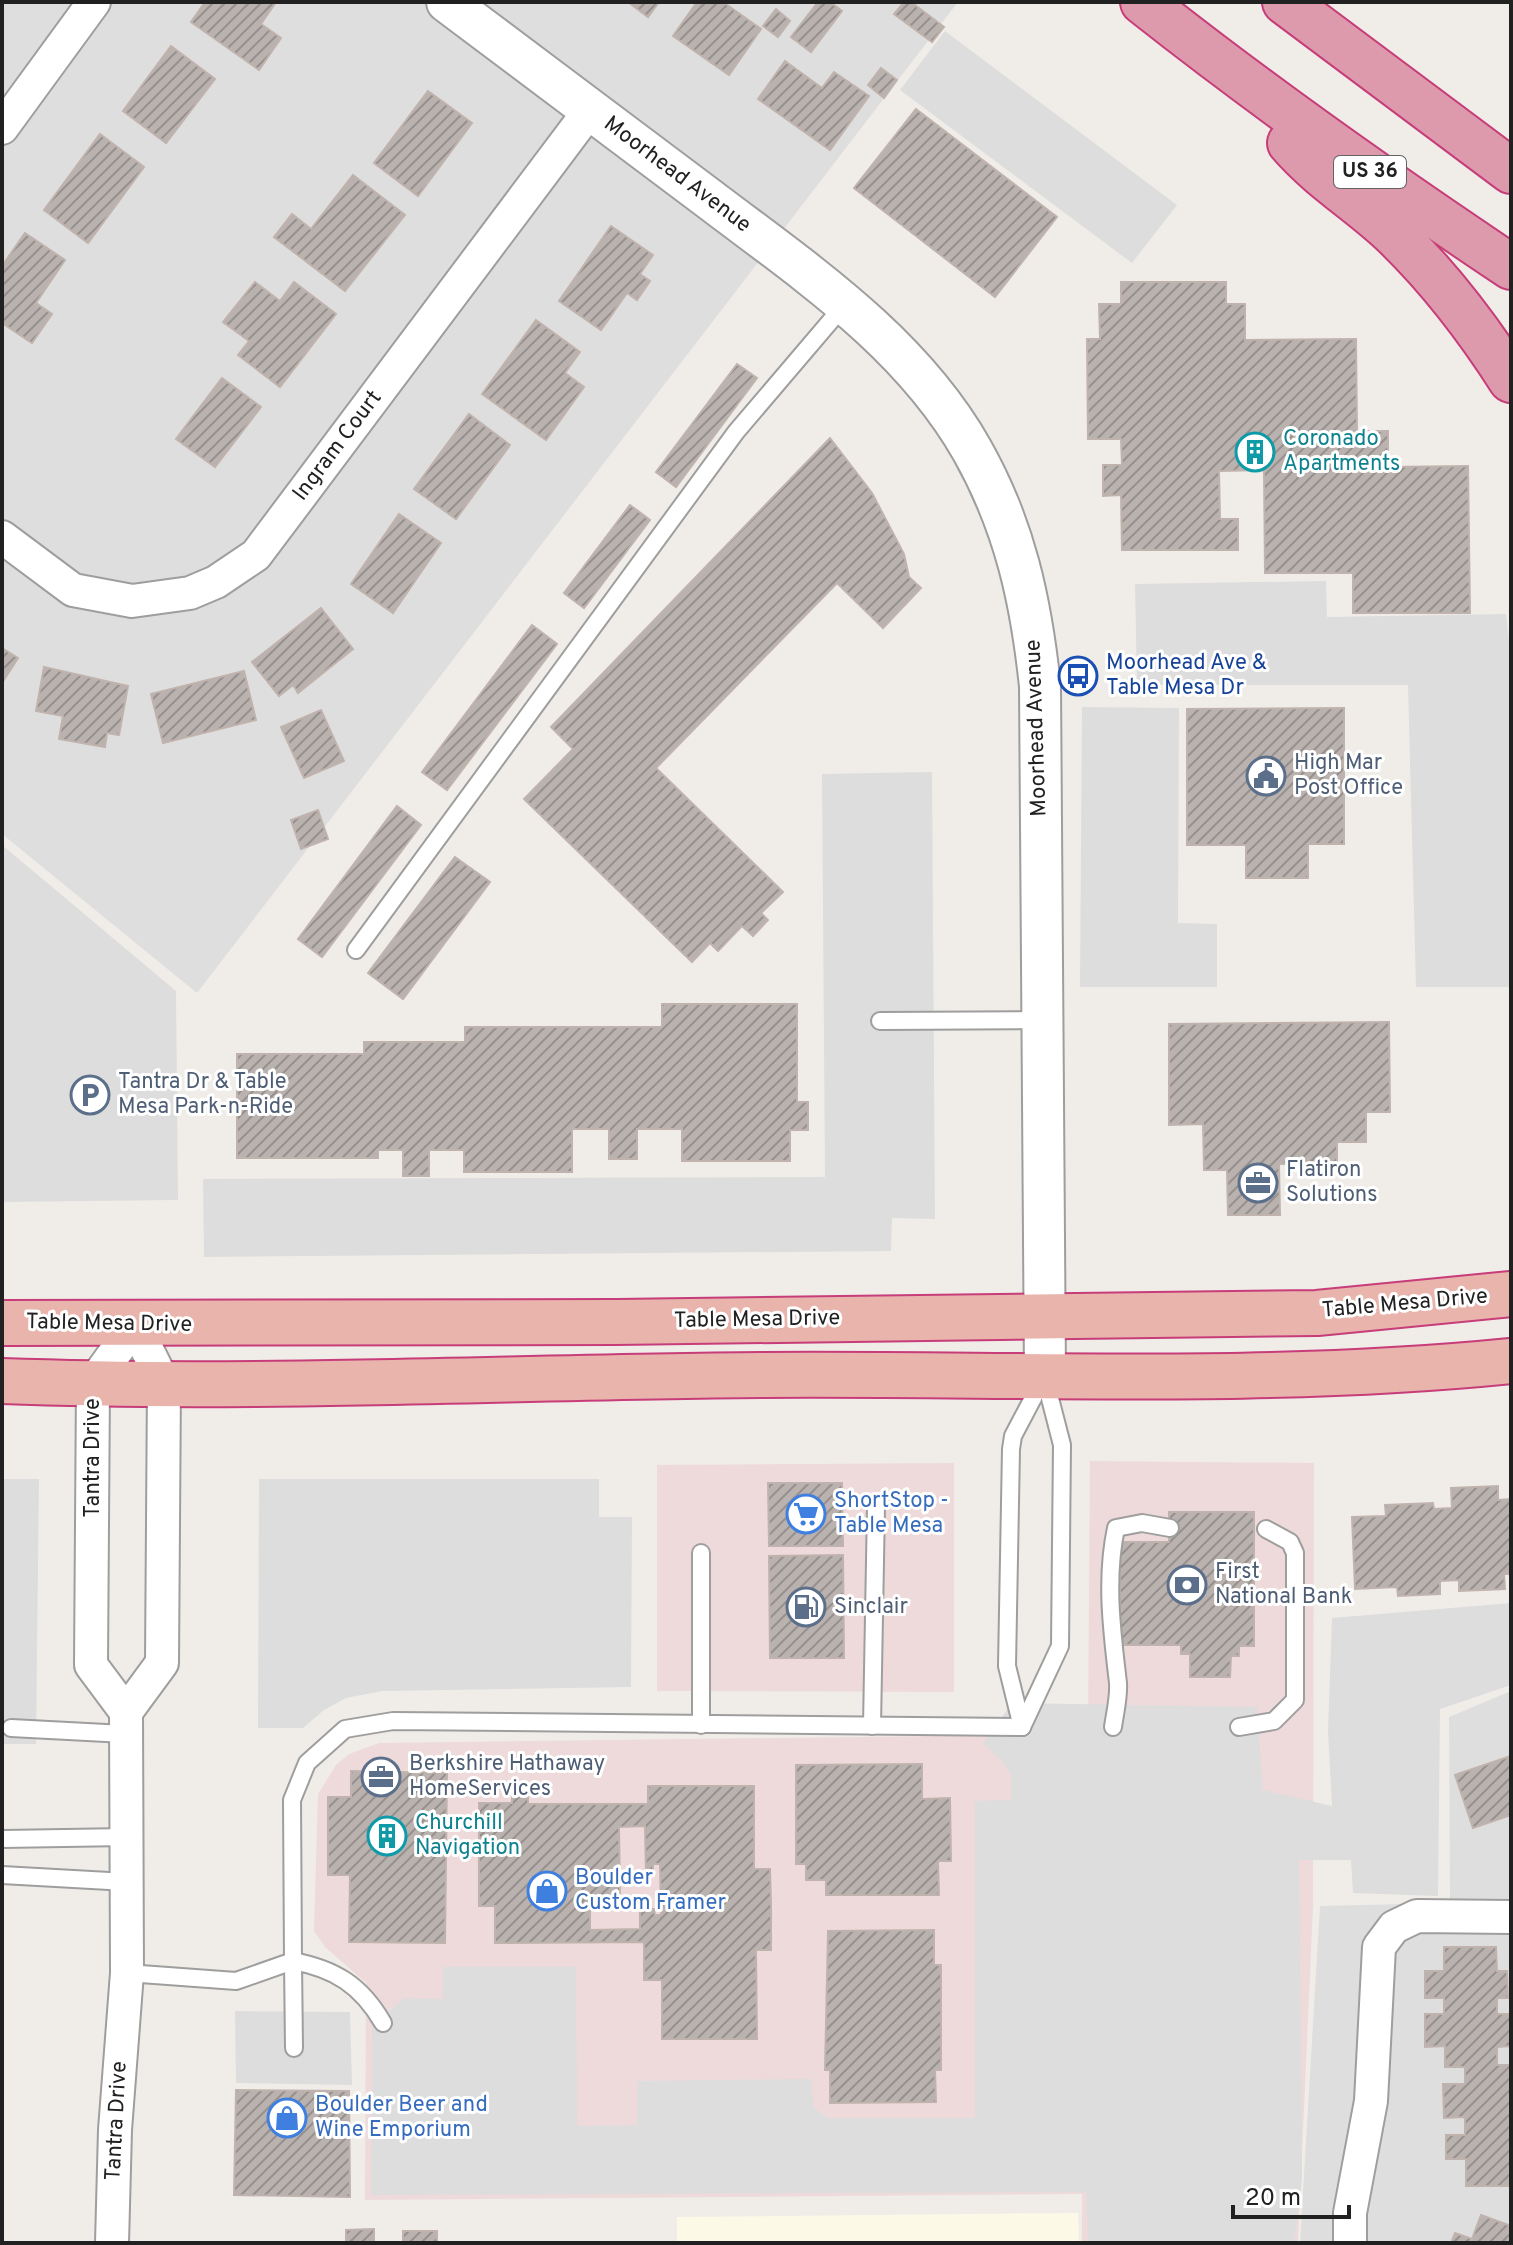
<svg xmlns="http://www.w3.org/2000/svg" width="1513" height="2245" viewBox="0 0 1513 2245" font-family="Overpass,sans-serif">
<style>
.residential{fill:#dfdede}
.commercial{fill:#eedadb}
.education{fill:#fcfae6}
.parking{fill:#ddd}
.building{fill:url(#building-hatch);stroke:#c0b3ad;stroke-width:2;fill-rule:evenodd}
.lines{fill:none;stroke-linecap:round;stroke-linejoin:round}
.service-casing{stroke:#9e9e9e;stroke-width:20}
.minor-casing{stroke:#9e9e9e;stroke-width:36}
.tertiary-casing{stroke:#9e9e9e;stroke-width:44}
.trunk-casing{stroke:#c73d79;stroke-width:48}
.motorway-casing{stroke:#c73d79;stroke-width:48}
.service{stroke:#fff;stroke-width:16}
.minor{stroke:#fff;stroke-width:32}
.tertiary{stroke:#fff;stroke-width:40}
.trunk{stroke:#e8b4ac;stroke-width:44}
.motorway{stroke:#de9aad;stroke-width:44}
.labels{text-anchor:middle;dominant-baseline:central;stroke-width:6;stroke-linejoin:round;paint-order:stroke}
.shield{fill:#fff;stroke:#646464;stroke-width:2}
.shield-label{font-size:20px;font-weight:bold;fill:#212121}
.street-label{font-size:22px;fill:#212121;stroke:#fff}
.culture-label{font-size:22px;fill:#0d838f;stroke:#fff;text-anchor:start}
.transit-label{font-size:22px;fill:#164399;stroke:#fff;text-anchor:start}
.service-label{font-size:22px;fill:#4e5e75;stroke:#fff;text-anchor:start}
.shop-label{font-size:22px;fill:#366cbe;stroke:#fff;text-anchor:start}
</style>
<defs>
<pattern id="building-hatch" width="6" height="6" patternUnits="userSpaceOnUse" patternTransform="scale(2)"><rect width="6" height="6" fill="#b9b2af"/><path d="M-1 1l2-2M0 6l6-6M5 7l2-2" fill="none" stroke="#96908e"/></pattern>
</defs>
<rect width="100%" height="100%" fill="#f0ede9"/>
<!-- residential -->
<g class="residential">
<path d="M2 2H958L197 993 2 834Z"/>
<path d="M1511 1691V2243H1300L1320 1906 1450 1903 1449 1717Z"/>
</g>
<!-- commercial -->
<g class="commercial">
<path d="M1090 1461 1314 1463 1313 1907 1298 2243H1082V2194L365 2200 366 1983 325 1947 314 1931 318 1794 336 1765 349 1754 379 1743 1088 1734Z"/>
<path d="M954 1463V1692L657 1691V1465Z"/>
</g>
<!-- education -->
<path class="education" d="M1078 2213 1079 2243H677V2217Z"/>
<!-- parking -->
<g class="parking">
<path d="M945 31 1177 205 1132 263 900 90Z"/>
<path d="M1326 581 1327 617 1506 614 1511 657V987H1416L1408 685H1137L1135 584Z"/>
<path d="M1082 707 1179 708 1178 923 1217 924V987H1080Z"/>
<path d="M932 772 935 1219 892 1218 891 1251 204 1257 203 1179 825 1177 822 774Z"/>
<path d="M2 845 176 991 178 1200 2 1202Z"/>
<path d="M2 1479H39L36 1744H2Z"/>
<path d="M259 1479H599V1517H632L631 1687 382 1691 346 1698 324 1710 303 1728H258Z"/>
<path d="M1511 1603V1685L1440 1709 1438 1896 1353 1893 1351 1860H1299L1302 2179 1294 2243H1088L1086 2192 371 2195 372 2027 404 1998 443 1999V1967H576L577 2126 637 2125V2081L811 2079 814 2108 828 2118H975V1801L1011 1800V1775L1002 1761 983 1743 1012 1703 1257 1707 1263 1790 1332 1806 1328 1731 1332 1618Z"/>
<path d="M235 2011 350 2012 352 2085 236 2083Z"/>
</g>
<!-- building -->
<g class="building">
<path d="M205 2H276L261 24 281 38 259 70 191 22Z"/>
<path d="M628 2H659L648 17Z"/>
<path d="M697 2H723L761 29 729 75 673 36Z"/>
<path d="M818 2H830L842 11 811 52 791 37Z"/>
<path d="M904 2H911L944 27 932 42 894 14Z"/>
<path d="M776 9 790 21 778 37 763 26Z"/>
<path d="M171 46 215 79 166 143 123 111Z"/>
<path d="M785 61 822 88 834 72 869 96 830 150 758 99Z"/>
<path d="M881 68 897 80 884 98 868 85Z"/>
<path d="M428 91 472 123 418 196 374 163Z"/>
<path d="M916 109 1057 217 995 297 854 188Z"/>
<path d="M100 134 144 167 88 243 44 210Z"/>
<path d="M353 175 405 215 345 291 274 237 292 214 311 229Z"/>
<path d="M611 226 653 255 640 274 650 281 637 300 627 293 601 330 559 301Z"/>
<path d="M25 233 65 260 36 303 52 314 32 343 2 323V266Z"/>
<path d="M255 282 280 301 294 282 336 314 280 387 238 355 249 341 223 322Z"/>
<path d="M1121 282H1226V304H1245V340L1356 339 1357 431H1388V467L1468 466 1470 613H1353V573H1265L1264 470 1219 471 1220 519H1238V550H1122L1121 495 1103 496V465H1122L1121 439H1088L1087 339H1100L1099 304H1121Z"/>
<path d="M536 320 580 352 565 373 584 387 546 440 482 394Z"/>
<path d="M737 364 757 378 676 487 656 472Z"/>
<path d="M222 378 261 407 215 467 176 439Z"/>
<path d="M469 414 510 445 456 519 414 489Z"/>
<path d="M830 438 872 493 904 554 909 577 921 588 883 628 837 583 656 768 783 892 761 913 768 920 753 936 742 926 718 951 710 943 692 962 524 799 573 749 551 727Z"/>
<path d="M630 505 650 520 584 608 564 593Z"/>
<path d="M399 514 441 543 393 613 351 584Z"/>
<path d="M321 608 353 649 298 693 293 685 279 696 252 662Z"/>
<path d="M532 625 557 644 447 790 422 772Z"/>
<path d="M2 648 18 658 2 683Z"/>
<path d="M44 667 128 686 119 735 107 733 105 747 59 739 63 716 36 711Z"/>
<path d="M244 671 256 720 163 743 151 694Z"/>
<path d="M1344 708V844H1308V878H1246V845H1187V709Z"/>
<path d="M321 710 344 761 304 778 281 727Z"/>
<path d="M397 806 421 825 322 957 298 939Z"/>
<path d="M318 810 328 839 301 849 291 820Z"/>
<path d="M455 857 490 882 403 999 368 973Z"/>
<path d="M662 1004H797V1102H808V1130H790V1161H682V1129H637V1159H609V1129H572V1172H464V1150H429V1176H403V1150H378V1158H237V1054H364V1042H465V1027H662Z"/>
<path d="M1389 1022 1390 1112H1366V1142H1337V1163L1279 1164 1280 1215H1228L1227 1170H1204L1203 1124 1169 1125V1024Z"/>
<path d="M768 1483H842L843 1546H769Z"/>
<path d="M1498 1486V1500L1511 1499V1574H1504L1505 1589 1459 1591V1580L1440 1581V1594L1398 1596 1397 1587 1355 1589 1352 1517 1386 1516 1385 1505 1433 1503 1434 1509 1452 1508 1451 1488Z"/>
<path d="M1169 1512H1254V1646H1239V1656H1231L1230 1677H1190V1654H1181V1645H1120V1542H1169Z"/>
<path d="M843 1555 844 1658H770L769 1556Z"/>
<path d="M1511 1756V1815L1473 1828 1455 1775Z"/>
<path d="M922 1764V1799L950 1798 951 1861H938L939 1895H826V1880H806V1864H796V1765Z"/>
<path d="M351 1771 447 1773 445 1943 349 1942 350 1875H328V1797H351Z"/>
<path d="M512 1785H528V1804H648V1786H754V1869H770L771 1904V1950H756L757 2039H662V1980H644V1942L495 1943V1906H479V1803H512ZM645 1826 646 1873H653V1864H660L661 1915H655L654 1909H640V1929L590 1930V1896L620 1895 619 1827Z"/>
<path d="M934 1930V1965H941V2070H935L936 2102 830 2103V2070H825L828 1931Z"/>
<path d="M1444 1947H1496L1497 1971H1507L1508 1998H1497V2014H1511V2046L1497 2047V2065H1511V2186H1466V2159H1446V2135H1465V2117L1444 2118 1443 2084H1465V2067H1445V2046L1425 2047V2014H1444V1998H1425V1971H1444Z"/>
<path d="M236 2090 349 2091 350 2197 234 2195Z"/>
<path d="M1481 2215 1511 2226V2243H1451L1455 2233 1472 2239Z"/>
<path d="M374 2229V2243H346V2230Z"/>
<rect x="403" y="2231" width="34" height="12"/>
</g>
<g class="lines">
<!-- service casing -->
<g class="service-casing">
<g id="service">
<path d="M356 950 736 432 845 304"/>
<path d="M880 1021 1042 1020"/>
<path d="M701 1553V1725"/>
<path d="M872 1726 876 1506"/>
<path d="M1022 1727 1060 1646 1062 1445 1045 1379"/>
<path d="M1022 1727 1007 1666 1011 1449 1013 1436 1042 1381"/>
<path d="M1113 1727C1115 1713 1119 1697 1118 1683 1112 1632 1105 1579 1116 1528L1142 1523 1170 1528"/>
<path d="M1239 1727 1274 1721 1295 1700V1553L1290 1542 1266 1529"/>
<path d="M11 1728 125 1734"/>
<path d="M2 1839 127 1837"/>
<path d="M2 1875 127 1882"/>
<path d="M127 1973 236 1981 293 1961 292 1800 307 1763 345 1729 393 1721 1022 1727"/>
<path d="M294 2048 293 1961C335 1969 361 1985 383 2023"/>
</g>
</g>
<!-- minor casing -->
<g class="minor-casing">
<g id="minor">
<path d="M2 128 94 2"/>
<path d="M2 537 73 590 132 601 190 593 216 582 256 555 590 110"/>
<path d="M112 2243 115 2130 127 1973 126 1712 162 1663 164 1384 135 1325 93 1383 91 1665 126 1712"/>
<path d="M1350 2243V2213L1371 2101 1379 1947 1394 1927 1417 1916 1511 1917"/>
</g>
</g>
<!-- tertiary casing -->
<g class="tertiary-casing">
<path id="tertiary" d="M447 2C534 67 621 133 708 198 804 271 911 342 972 450 1015 526 1031 601 1040 686L1045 1376"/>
</g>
<!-- trunk casing -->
<g class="trunk-casing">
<g id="trunk">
<path d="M2 1323 616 1322 1317 1313 1511 1294"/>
<path d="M2 1381C255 1390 508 1377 761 1375 1011 1373 1262 1386 1511 1361"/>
</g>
</g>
<!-- motorway casing -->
<g class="motorway-casing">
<g id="motorway">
<path d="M1143 2C1262 96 1385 183 1511 267"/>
<path d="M1285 2 1511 171"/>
<path d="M1290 143C1320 178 1359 201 1392 232 1438 276 1477 327 1511 380"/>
</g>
</g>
<!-- service -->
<use href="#service" class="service"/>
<!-- minor -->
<use href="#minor" class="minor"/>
<!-- tertiary -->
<use href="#tertiary" class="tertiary"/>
<!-- trunk -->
<use href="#trunk" class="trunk"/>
<!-- motorway -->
<use href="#motorway" class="motorway"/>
</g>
<!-- icons -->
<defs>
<g id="building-ring" transform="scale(2)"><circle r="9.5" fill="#fff" stroke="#0f9aa8" stroke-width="1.5"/><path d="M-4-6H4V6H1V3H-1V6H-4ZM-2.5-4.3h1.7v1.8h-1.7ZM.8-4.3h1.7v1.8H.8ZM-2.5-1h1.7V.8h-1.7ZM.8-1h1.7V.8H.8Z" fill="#0f9aa8"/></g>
<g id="bus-ring" transform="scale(2)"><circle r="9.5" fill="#fff" stroke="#1a4fb4" stroke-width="1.5"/><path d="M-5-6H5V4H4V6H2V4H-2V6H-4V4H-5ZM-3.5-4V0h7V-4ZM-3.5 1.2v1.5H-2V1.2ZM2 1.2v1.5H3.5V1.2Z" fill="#1a4fb4"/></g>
<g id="civic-ring" transform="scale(2)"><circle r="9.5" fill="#fff" stroke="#5c6f8a" stroke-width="1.5"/><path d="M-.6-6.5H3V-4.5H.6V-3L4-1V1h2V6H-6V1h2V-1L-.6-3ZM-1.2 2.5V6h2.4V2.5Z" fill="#5c6f8a"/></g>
<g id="parking-ring" transform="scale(2)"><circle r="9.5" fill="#fff" stroke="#5c6f8a" stroke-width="1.5"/><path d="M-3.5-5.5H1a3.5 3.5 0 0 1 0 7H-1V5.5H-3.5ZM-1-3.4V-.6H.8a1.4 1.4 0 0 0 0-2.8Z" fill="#5c6f8a"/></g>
<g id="office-ring" transform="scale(2)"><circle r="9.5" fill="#fff" stroke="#5c6f8a" stroke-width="1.5"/><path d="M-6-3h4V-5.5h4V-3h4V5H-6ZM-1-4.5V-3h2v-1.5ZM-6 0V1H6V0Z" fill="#5c6f8a"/></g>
<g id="supermarket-ring" transform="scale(2)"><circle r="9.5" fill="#fff" stroke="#3f7fe0" stroke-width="1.5"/><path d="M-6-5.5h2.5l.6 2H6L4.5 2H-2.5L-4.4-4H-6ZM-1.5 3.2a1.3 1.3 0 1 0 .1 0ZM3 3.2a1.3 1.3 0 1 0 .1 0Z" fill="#3f7fe0"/></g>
<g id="bank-ring" transform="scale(2)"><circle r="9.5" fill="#fff" stroke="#5c6f8a" stroke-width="1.5"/><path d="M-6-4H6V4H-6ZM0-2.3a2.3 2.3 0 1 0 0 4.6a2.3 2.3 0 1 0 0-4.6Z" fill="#5c6f8a"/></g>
<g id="fuel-ring" transform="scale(2)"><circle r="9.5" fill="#fff" stroke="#5c6f8a" stroke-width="1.5"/><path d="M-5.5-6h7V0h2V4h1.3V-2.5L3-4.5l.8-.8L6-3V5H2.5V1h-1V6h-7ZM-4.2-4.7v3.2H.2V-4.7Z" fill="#5c6f8a"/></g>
<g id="shop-ring" transform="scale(2)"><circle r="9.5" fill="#fff" stroke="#3f7fe0" stroke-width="1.5"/><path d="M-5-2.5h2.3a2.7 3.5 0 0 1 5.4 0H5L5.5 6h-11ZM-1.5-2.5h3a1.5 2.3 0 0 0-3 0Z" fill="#3f7fe0"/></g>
</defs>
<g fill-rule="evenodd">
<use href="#building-ring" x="1255" y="452"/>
<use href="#bus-ring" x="1078" y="676"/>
<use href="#civic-ring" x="1266" y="776"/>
<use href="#parking-ring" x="90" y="1095"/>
<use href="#office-ring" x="1258" y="1183"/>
<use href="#supermarket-ring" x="806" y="1514"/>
<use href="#bank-ring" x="1187" y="1585"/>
<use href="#fuel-ring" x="806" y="1607"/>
<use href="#office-ring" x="381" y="1777"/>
<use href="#building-ring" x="387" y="1836"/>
<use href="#shop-ring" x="547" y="1891"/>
<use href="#shop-ring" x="287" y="2118"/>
</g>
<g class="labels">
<!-- shield labels -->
<rect class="shield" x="1334" y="156" width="72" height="32" rx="6"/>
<g class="shield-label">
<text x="1370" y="172">US 36</text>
</g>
<!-- street labels -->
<g class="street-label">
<text transform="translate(677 175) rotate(37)">Moorhead Avenue</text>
<text transform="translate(338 446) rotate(-53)">Ingram Court</text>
<text transform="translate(1037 728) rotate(-92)">Moorhead Avenue</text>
<text transform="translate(1405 1304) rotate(-5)">Table Mesa Drive</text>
<text transform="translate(757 1320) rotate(-1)">Table Mesa Drive</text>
<text transform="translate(109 1324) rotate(1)">Table Mesa Drive</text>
<text transform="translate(93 1458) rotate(-90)">Tantra Drive</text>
<text transform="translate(117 2121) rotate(-87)">Tantra Drive</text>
</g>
<!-- culture labels -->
<g class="culture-label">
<text x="1283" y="439">Coronado<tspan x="1283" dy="25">Apartments</tspan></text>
<text x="415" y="1823">Churchill<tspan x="415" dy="25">Navigation</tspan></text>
</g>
<!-- transit labels -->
<g class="transit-label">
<text x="1106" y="663">Moorhead Ave &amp;<tspan x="1106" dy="25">Table Mesa Dr</tspan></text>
</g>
<!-- service labels -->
<g class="service-label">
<text x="1294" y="763">High Mar<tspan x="1294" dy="25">Post Office</tspan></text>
<text x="118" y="1082">Tantra Dr &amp; Table<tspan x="118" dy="25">Mesa Park-n-Ride</tspan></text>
<text x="1286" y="1170">Flatiron<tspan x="1286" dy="25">Solutions</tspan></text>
<text x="1215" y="1572">First<tspan x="1215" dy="25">National Bank</tspan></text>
<text x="834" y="1607">Sinclair</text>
<text x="409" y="1764">Berkshire Hathaway<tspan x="409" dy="25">HomeServices</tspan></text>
</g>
<!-- shop labels -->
<g class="shop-label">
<text x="834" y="1501">ShortStop -<tspan x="834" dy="25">Table Mesa</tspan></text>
<text x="575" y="1878">Boulder<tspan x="575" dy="25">Custom Framer</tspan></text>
<text x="315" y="2105">Boulder Beer and<tspan x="315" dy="25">Wine Emporium</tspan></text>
</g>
</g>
<!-- border -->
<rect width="1513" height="2245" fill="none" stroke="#212121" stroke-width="8"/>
<!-- scale -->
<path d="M1233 2205v12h116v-12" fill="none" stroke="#212121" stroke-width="4"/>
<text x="1245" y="2205" font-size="24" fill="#212121" stroke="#ffffff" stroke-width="6" paint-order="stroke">20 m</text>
</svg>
